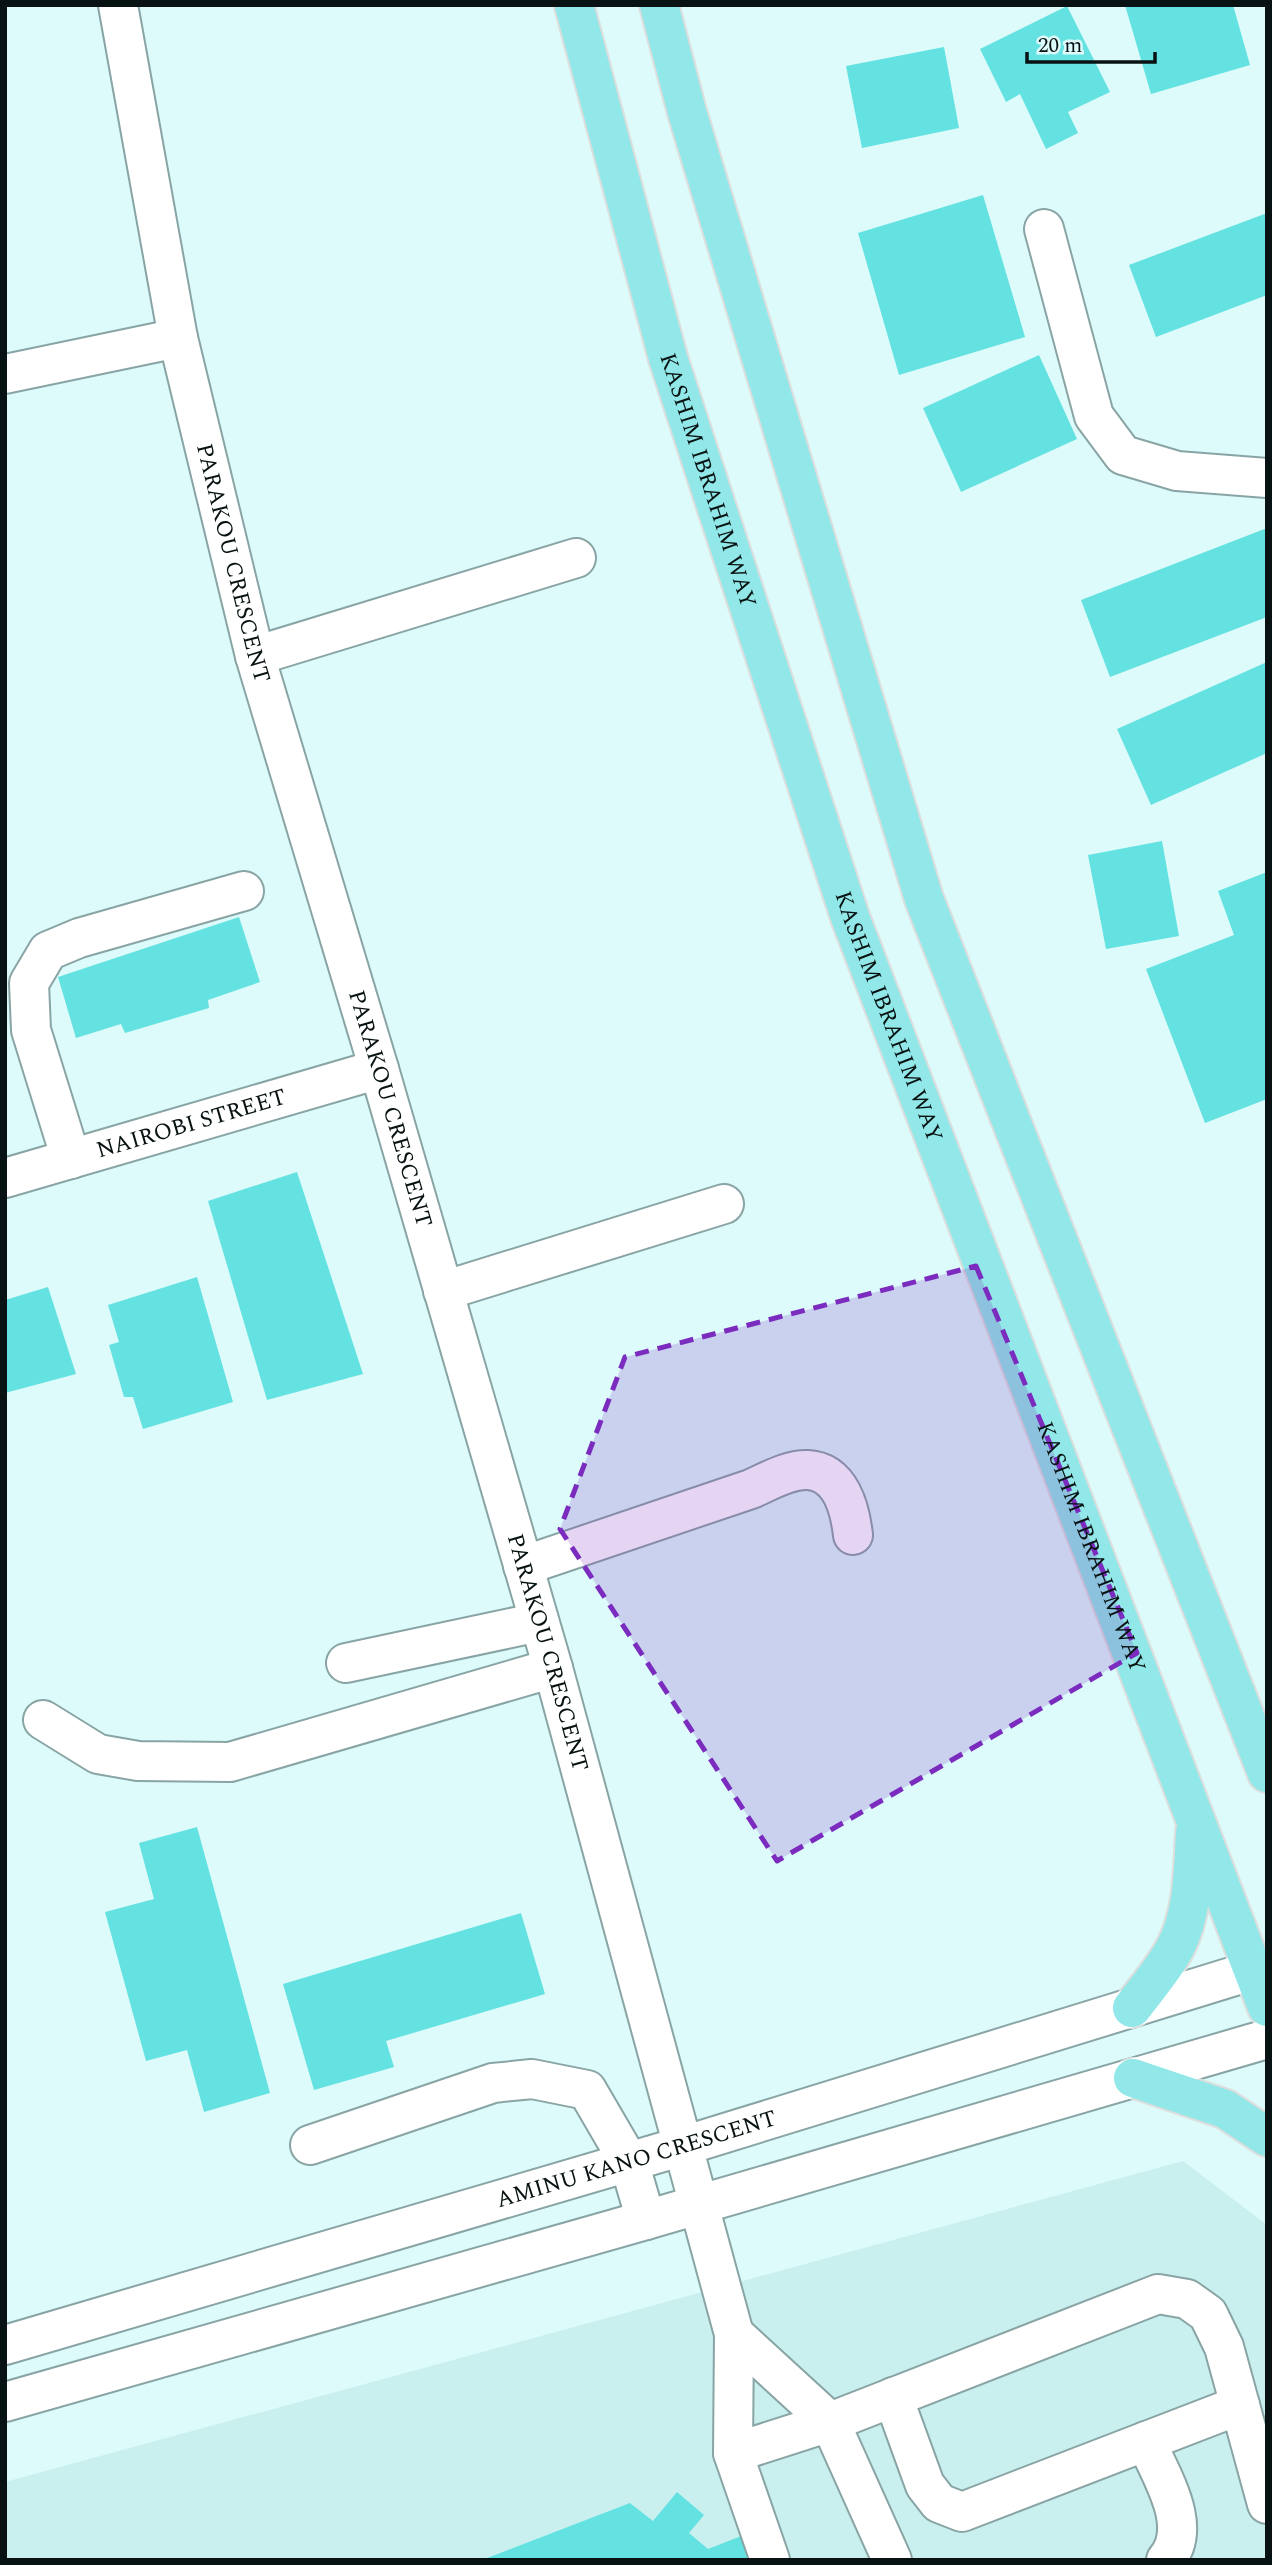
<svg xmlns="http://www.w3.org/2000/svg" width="1272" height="2565" viewBox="0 0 1272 2565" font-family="Spectral,serif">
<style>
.built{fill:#c9f0ef}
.building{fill:#63e2e1}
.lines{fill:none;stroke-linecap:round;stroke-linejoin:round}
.minor-casing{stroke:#89a4a4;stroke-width:42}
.major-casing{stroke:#dcdede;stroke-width:42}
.minor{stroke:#fff;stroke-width:38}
.major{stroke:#92e8e8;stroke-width:38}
.marked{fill:#7b2cbf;fill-opacity:0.2;stroke:#7b2cbf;stroke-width:5;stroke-dasharray:14 9;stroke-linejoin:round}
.labels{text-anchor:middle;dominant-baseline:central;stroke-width:5;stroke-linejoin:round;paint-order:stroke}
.street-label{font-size:23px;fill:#081212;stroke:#ddfbfa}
</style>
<rect width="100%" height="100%" fill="#ddfbfa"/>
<!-- built -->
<path class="built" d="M1183 2161 1267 2225V2560H5V2482Z"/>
<!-- building -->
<g class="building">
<path d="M1125 5H1233L1250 65 1151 94Z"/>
<path d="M1067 6 1110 92 1068 112 1078 133 1046 149 1020 94 1006 102 980 49Z"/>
<path d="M944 47 959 128 862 148 846 66Z"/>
<path d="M983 195 1025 337 899 375 858 233Z"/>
<path d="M1267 213V295L1156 337 1129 265Z"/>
<path d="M1039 355 1077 439 961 492 923 408Z"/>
<path d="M1267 528V617L1110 677 1081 600Z"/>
<path d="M1267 662V753L1151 805 1117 729Z"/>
<path d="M1162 841 1179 936 1106 949 1088 855Z"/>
<path d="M1267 872V1099L1205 1123 1146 969 1234 935 1218 891Z"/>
<path d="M239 917 260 982 208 1000 209 1008 125 1033 121 1024 76 1038 58 977Z"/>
<path d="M297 1172 363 1374 267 1400 208 1201Z"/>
<path d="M197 1277 233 1402 143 1429 133 1397H124L109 1345 119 1342 108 1305Z"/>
<path d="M48 1287 76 1374 5 1393V1300Z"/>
<path d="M197 1827 270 2093 204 2112 187 2050 146 2061 105 1912 154 1899 139 1843Z"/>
<path d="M521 1913 545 1994 386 2041 394 2067 314 2090 283 1984Z"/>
<path d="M677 2492 704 2515 689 2533 708 2549 754 2531 763 2560H482L630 2503 653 2521Z"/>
</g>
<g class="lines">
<!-- minor casing -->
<g class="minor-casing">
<g id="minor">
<path id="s1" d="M118 5 178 338 255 656 379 1069 553 1668 734 2334 733 2453 770 2560"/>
<path d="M1044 229 1094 416 1123 455 1177 471 1267 478"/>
<path d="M5 374 178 338"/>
<path d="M255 656 576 558"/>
<path d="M71 1159 31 1030 29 983 48 951 79 938 244 891"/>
<path id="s2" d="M5 1178 379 1069"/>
<path d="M443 1291 724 1204"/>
<path d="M523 1566 751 1489C767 1482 789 1469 808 1470 841 1472 850 1509 853 1535"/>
<path d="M346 1663 539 1622"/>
<path d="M43 1720 98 1754 138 1761 230 1762 553 1668"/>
<path d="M310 2145 493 2083 532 2079 587 2090 629 2162 646 2220"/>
<path d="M734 2334 830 2422 892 2560"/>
<path id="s3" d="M5 2345 683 2146 1267 1966"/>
<path d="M893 2397 925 2485 939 2503 962 2512 1240 2405"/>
<path d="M5 2402 646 2220 1267 2039"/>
<path d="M1146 2441C1160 2475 1195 2526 1166 2560"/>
<path d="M733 2453 830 2422 1158 2294 1187 2299 1208 2314 1224 2347 1267 2504"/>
</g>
</g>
<!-- major casing -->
<g class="major-casing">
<g id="major">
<path id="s4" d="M574 5 668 358 850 917 1267 2007"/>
<path d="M659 5 687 112 924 899 1267 1773"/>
<path d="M1132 2008C1147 1988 1165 1968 1176 1946 1193 1913 1193 1869 1195 1833"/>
<path d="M1133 2078 1225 2109 1267 2137"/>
</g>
</g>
<!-- minor -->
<use href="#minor" class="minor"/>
<!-- major -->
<use href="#major" class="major"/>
</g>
<!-- marked area -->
<path class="marked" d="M976 1266 1137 1653 777 1861 560 1529 625 1357Z"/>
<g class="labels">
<!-- street labels -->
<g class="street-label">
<text stroke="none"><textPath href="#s4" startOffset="494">KASHIM IBRAHIM WAY</textPath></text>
<text stroke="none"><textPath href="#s1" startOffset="570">PARAKOU CRESCENT</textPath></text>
<text stroke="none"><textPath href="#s4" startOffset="1060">KASHIM IBRAHIM WAY</textPath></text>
<text stroke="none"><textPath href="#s1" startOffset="1138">PARAKOU CRESCENT</textPath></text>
<text stroke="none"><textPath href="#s2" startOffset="194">NAIROBI STREET</textPath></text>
<text stroke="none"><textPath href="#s4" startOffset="1628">KASHIM IBRAHIM WAY</textPath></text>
<text stroke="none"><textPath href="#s1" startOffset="1704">PARAKOU CRESCENT</textPath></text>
<text stroke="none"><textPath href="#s3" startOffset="658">AMINU KANO CRESCENT</textPath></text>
</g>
</g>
<!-- border -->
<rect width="1272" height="2565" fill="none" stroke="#081212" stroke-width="14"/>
<!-- scale -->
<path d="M1027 52v10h128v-10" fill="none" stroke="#081212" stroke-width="3.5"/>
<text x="1038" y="52" font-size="21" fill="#081212" stroke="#ddfbfa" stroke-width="5" paint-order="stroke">20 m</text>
</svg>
